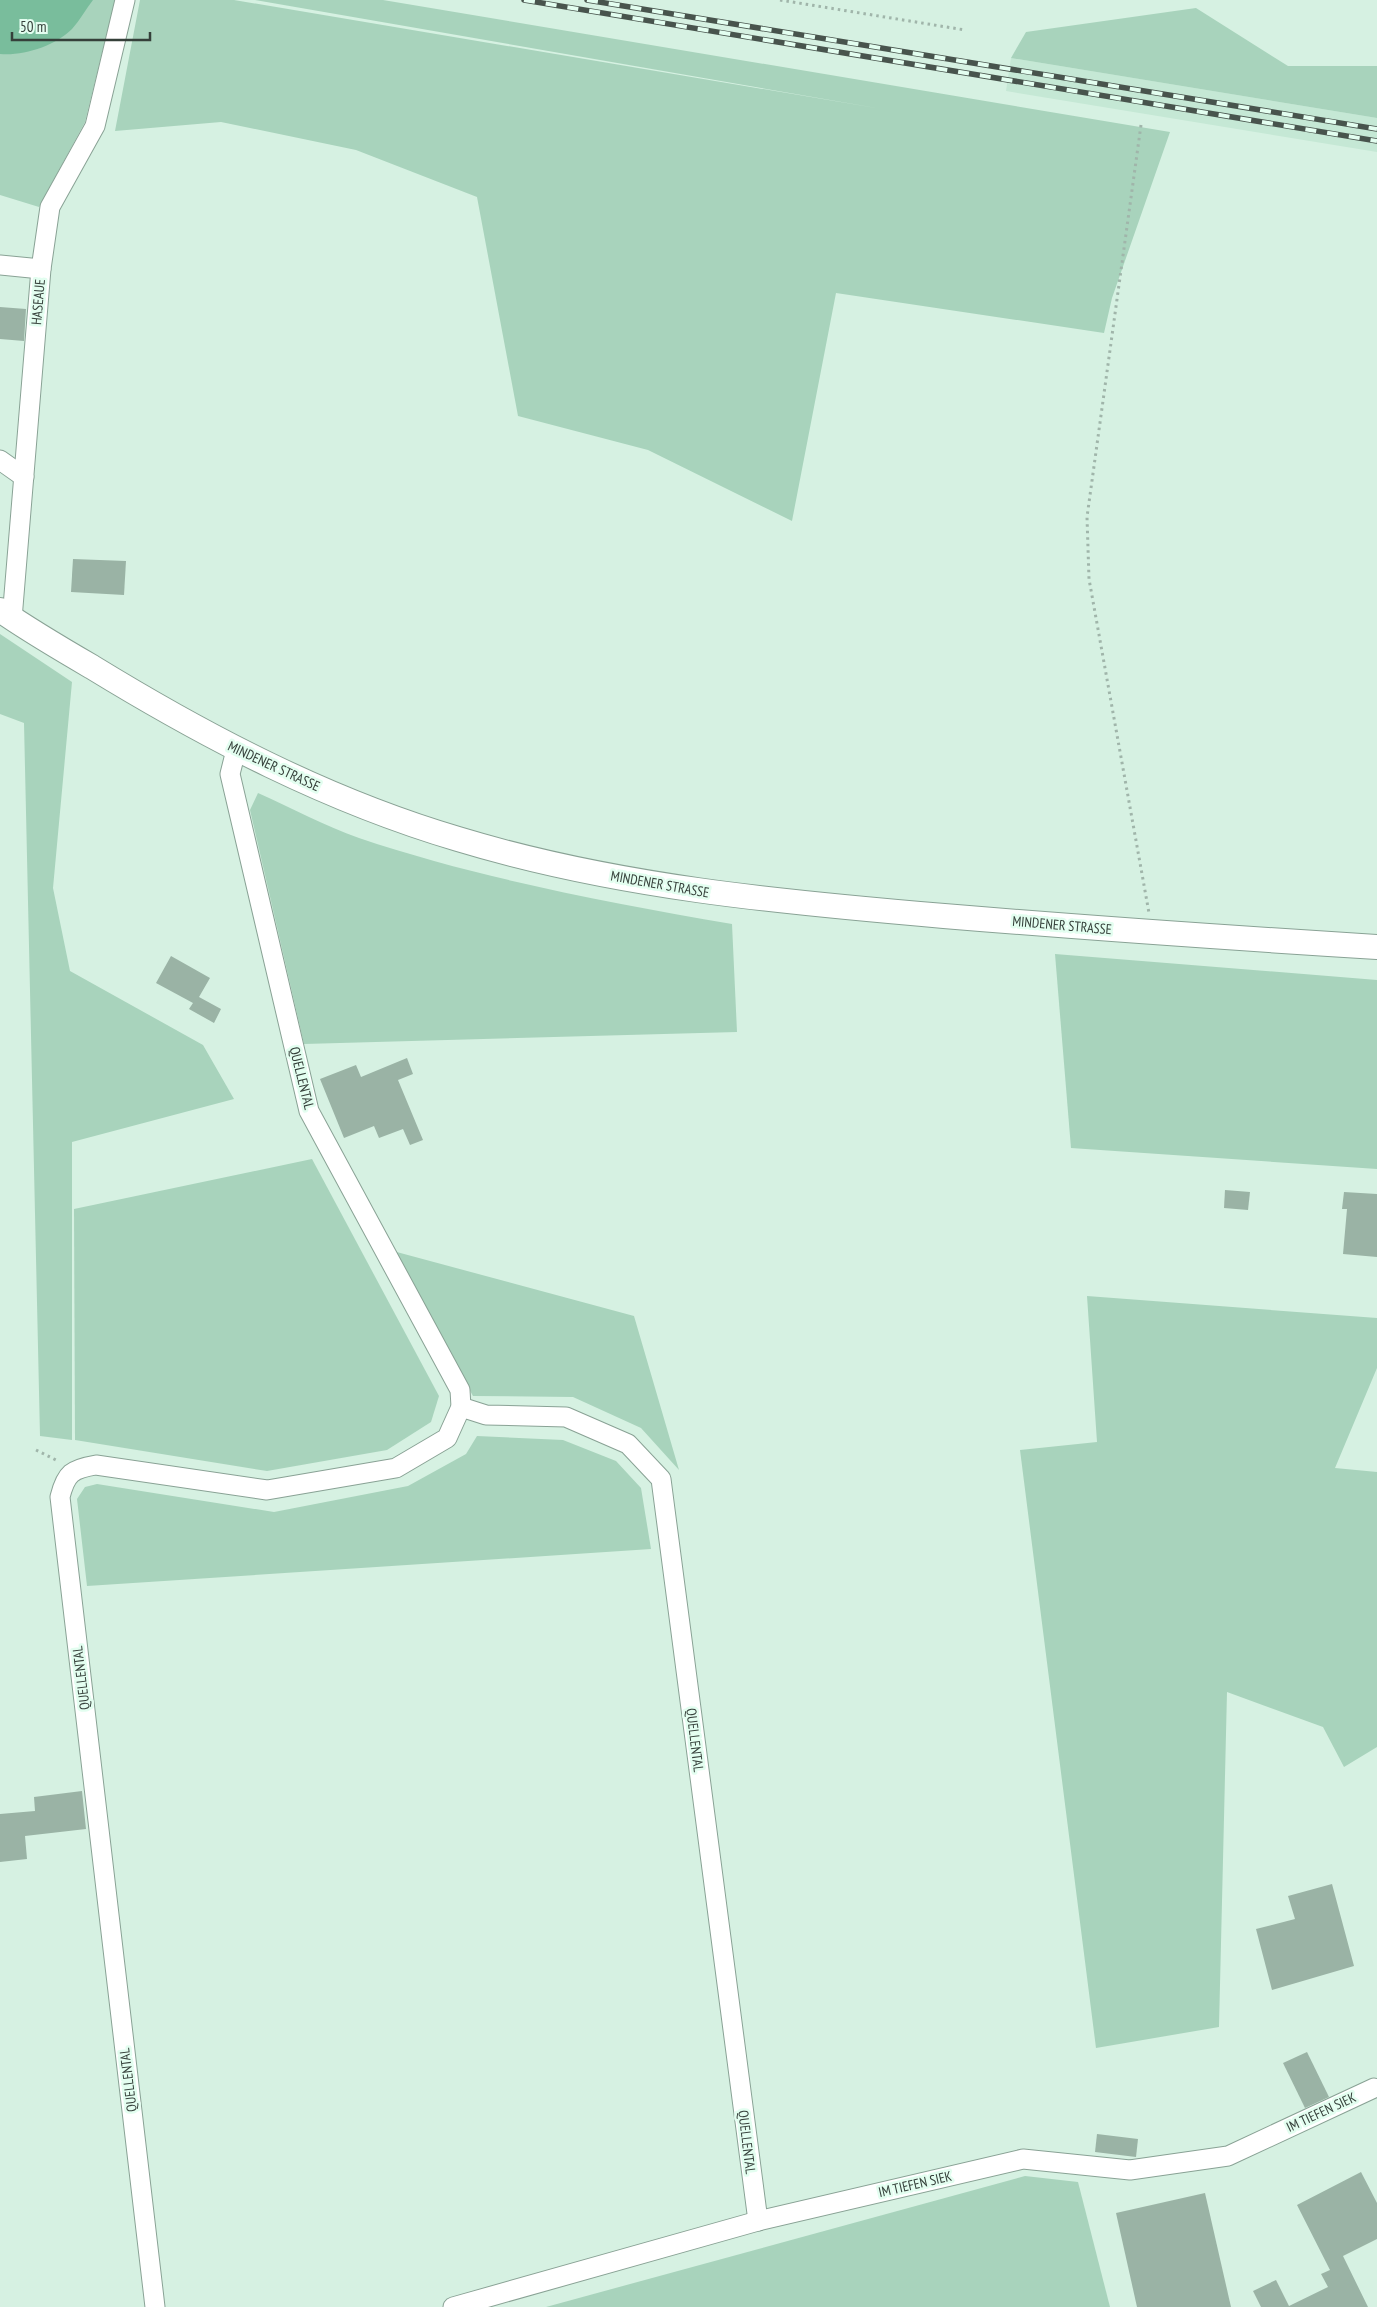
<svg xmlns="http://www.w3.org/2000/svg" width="1377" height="2307" viewBox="0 0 1377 2307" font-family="'PT Sans Narrow',sans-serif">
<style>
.built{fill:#c5e8d5}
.green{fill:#a8d3bc}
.water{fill:#79bd9c}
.building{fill:#9ab3a5}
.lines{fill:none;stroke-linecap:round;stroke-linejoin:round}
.minor-casing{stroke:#89a295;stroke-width:21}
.major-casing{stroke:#89a295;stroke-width:26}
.path{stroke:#a0b5aa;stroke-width:3;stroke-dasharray:2.5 4;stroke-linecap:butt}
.minor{stroke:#fff;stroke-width:19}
.major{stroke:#fff;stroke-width:24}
.rail-casing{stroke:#48544d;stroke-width:5.5}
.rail{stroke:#e3fef0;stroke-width:4;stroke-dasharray:11;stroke-linecap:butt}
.labels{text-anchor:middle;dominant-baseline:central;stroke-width:5;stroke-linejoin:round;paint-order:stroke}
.street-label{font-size:14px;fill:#35403a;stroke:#e3fef0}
</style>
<rect width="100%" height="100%" fill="#d6f1e2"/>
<!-- built -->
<path class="built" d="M1011 58 1377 118V152L1006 91Z"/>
<!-- green -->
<g class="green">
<path d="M0 0H115L85 122 39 207 0 195Z"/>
<path d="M140 0H234L882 109 255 0H383L1170 132 1112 298 1104 333 836 293 792 521 648 450 518 416 477 197 356 150 221 122 115 131Z"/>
<path d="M1196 8 1288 66H1377V118L1011 58 1026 32Z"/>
<path d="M0 634 72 682 53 888 70 971 203 1045 234 1099 72 1142V1440L40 1436 24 723 0 714Z"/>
<path d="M258 793C292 808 325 826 359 838 481 879 607 902 732 924L737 1032 304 1044 250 810Z"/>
<path d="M1055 954 1377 980V1169L1071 1148Z"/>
<path d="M312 1159 439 1396 431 1422 387 1450 267 1471 75 1440 74 1209Z"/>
<path d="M393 1251 634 1316 679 1470 641 1428 573 1397 473 1396Z"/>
<path d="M1087 1296 1377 1318V1368L1335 1468 1377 1472V1747L1344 1767 1323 1727 1227 1692 1219 2027 1096 2048 1020 1450 1097 1442Z"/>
<path d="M477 1436 563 1440 616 1461 641 1488 651 1549 87 1586 77 1499 85 1487 97 1484 274 1512 408 1486 466 1454Z"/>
<path d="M1025 2176 1078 2182 1110 2307H546Z"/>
</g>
<!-- water -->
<path class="water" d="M0 0H93C86 9 80 20 72 29 55 46 24 56 0 54Z"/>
<!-- building -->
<g class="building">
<path d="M0 307 26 309 24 341 0 339Z"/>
<path d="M73 559 126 561 124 595 71 592Z"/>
<path d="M171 956 210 978 199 997 221 1009 214 1023 189 1009 193 1003 156 983Z"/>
<path d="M407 1058 413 1074 398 1080 423 1140 410 1145 403 1129 379 1138 374 1126 344 1138 320 1079 356 1065 361 1077Z"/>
<path d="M1225 1190 1250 1192 1248 1210 1224 1208Z"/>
<path d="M1344 1192 1377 1194V1257L1343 1254 1347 1209H1342Z"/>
<path d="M82 1791 86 1829 25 1836 27 1859 0 1862V1814L35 1811 34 1797Z"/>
<path d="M1332 1884 1354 1966 1272 1990 1256 1929 1295 1919 1288 1896Z"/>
<path d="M1307 2052 1329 2097 1305 2108 1283 2063Z"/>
<path d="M1097 2134 1138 2139 1136 2157 1095 2152Z"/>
<path d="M1361 2172 1377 2203V2239L1343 2256 1368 2307H1261L1253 2291 1276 2280 1289 2306 1328 2287 1321 2274 1330 2270 1297 2205Z"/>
<path d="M1205 2193 1231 2307H1137L1116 2213Z"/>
</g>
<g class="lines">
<!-- minor casing -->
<g class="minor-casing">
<g id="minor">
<path d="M0 265 41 269"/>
<path d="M0 460 24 477"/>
<path d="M12 619 41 269 50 207 95 126 125 0"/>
<path d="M461 1407 486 1415 566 1417 628 1444 661 1479 758 2221"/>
<path d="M155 2307 60 1497C66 1473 72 1469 96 1465L267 1490 396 1468 447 1438 461 1407 460 1390 309 1111 230 774 236 750"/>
<path d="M453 2307 758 2221 1023 2159 1130 2170 1228 2156 1374 2088"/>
</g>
</g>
<!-- major casing -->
<g class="major-casing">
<path id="major" d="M0 610C30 631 61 649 92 667 208 738 329 801 458 839 616 887 780 902 944 916 1088 928 1232 938 1377 947"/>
</g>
<!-- path -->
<g class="path">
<path d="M780 0 965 30"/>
<path d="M1141 125 1087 517 1089 579 1149 913"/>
<path d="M36 1450 58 1461"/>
</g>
<!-- minor -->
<use href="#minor" class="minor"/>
<!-- major -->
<use href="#major" class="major"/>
<!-- rail casing -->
<g class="rail-casing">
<g id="rail">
<path d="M524 0 1377 141"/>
<path d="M587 0 1377 129"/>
</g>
</g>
<!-- rail -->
<use href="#rail" class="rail"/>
</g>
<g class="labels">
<!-- street labels -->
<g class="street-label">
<text transform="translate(38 302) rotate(-85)">HASEAUE</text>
<text transform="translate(274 766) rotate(25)">MINDENER STRASSE</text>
<text transform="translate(660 884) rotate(10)">MINDENER STRASSE</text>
<text transform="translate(1062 925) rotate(5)">MINDENER STRASSE</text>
<text transform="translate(302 1078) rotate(76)">QUELLENTAL</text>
<text transform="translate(81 1678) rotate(-97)">QUELLENTAL</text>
<text transform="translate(695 1740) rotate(83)">QUELLENTAL</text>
<text transform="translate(128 2080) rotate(-97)">QUELLENTAL</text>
<text transform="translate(1321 2112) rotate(-25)">IM TIEFEN SIEK</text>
<text transform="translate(747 2142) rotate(83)">QUELLENTAL</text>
<text transform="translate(915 2184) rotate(-13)">IM TIEFEN SIEK</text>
</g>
</g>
<!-- scale -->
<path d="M12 32v8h138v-8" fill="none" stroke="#35403a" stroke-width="2.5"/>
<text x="20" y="32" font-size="15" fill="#35403a" stroke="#e3fef0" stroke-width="4" paint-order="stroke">50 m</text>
</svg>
